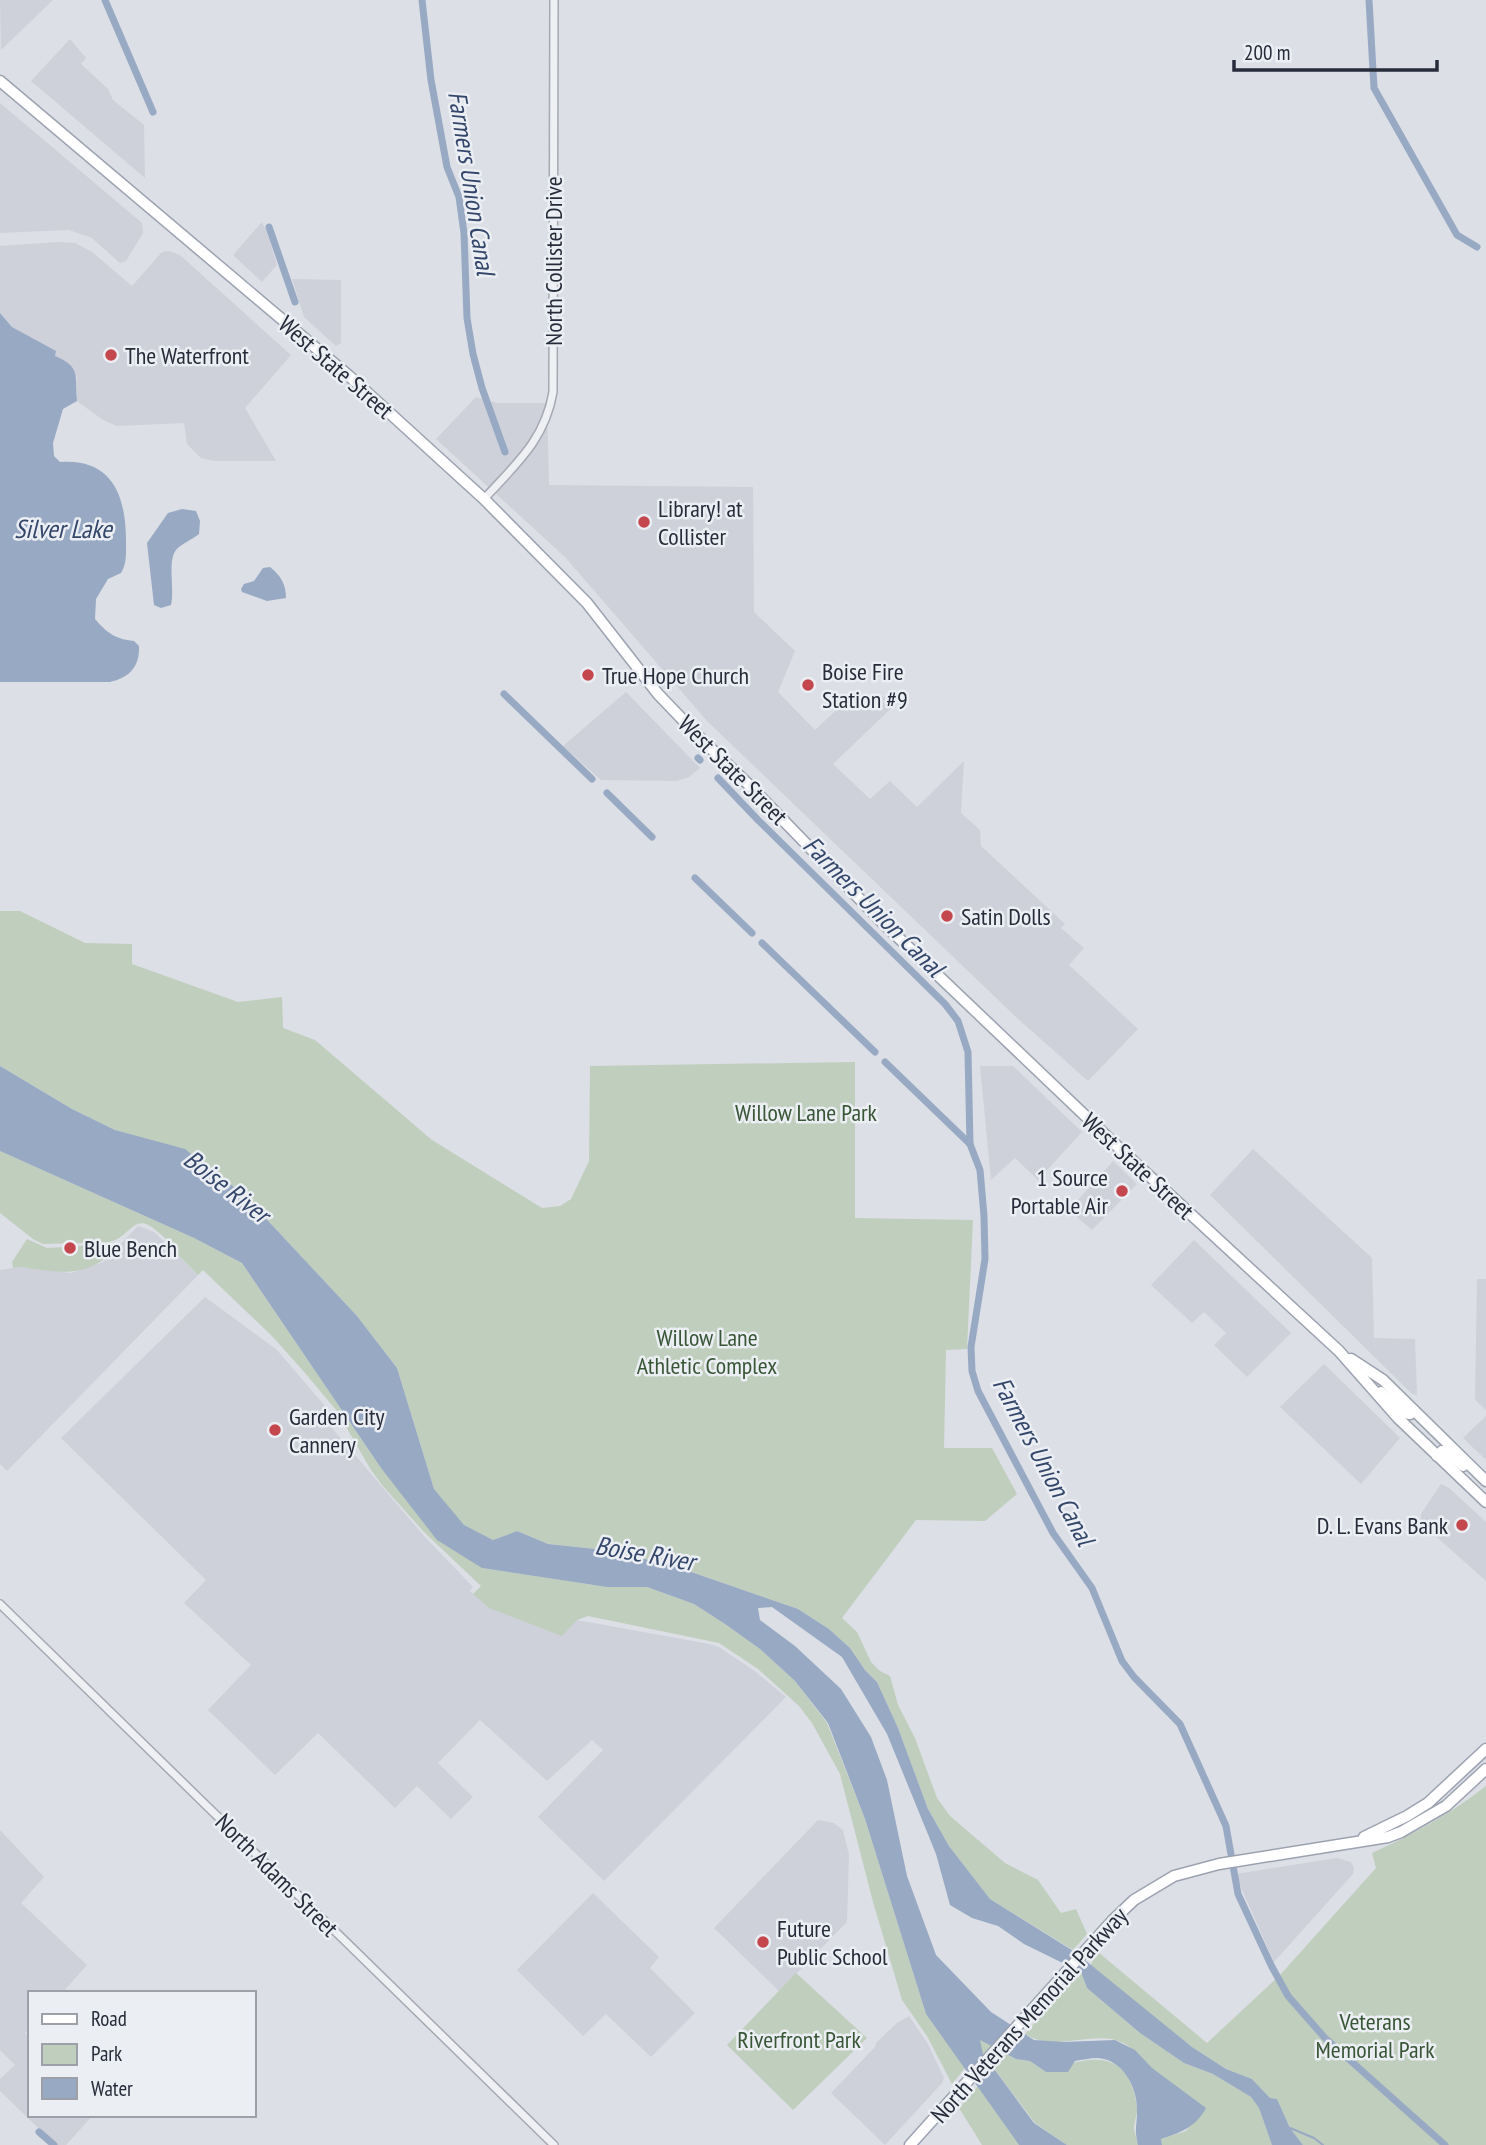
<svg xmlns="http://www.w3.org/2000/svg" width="1486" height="2145" viewBox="0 0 1486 2145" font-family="'PT Sans Narrow',sans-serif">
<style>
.built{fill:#ced1da}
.green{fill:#c0cebd}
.water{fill:#98a9c3}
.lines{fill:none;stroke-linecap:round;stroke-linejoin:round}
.stream{stroke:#98a9c3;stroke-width:2}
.canal{stroke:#98a9c3;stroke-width:7}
.tertiary-casing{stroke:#a6a9b2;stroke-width:10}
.primary-casing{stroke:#9ca2b0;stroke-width:13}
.tertiary{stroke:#eef0f4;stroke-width:7}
.primary{stroke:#fff;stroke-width:10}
.poi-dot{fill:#c4474e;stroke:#ebeef3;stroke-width:2.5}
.labels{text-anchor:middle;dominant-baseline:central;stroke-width:5;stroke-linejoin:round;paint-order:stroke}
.street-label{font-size:24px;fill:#272c3a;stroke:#ebeef3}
.poi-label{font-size:24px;fill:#272c3a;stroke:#ebeef3;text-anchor:start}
.park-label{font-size:24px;fill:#385535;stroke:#ebeef3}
.water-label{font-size:26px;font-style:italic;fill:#34476b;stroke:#ebeef3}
</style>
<rect width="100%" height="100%" fill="#dcdfe5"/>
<!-- built -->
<g class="built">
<path d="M0 0H53L1 50Z"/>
<path d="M70 39 86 58 81 64 108 89 113 100 144 125 145 178 31 81Z"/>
<path d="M0 103 142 223 143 233 126 261 120 263 92 238 69 230 0 233Z"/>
<path d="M262 222 268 234 277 265 262 282 233 255Z"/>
<path d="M59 242 75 243 92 252 132 286 162 252 169 251 180 255 291 355 245 408 276 461H214L201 458 187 444 184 423 117 426 103 420 77 401V377L55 356V351L12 327 0 313V246Z"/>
<path d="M292 279 341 280V343L336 346 304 317Z"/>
<path d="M476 397 497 403H547L549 485 753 487 754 612 795 651 778 692 815 730 851 696 903 697 833 764 870 799 890 781 917 807 964 761 961 813 980 830 981 846 1065 924 1061 928 1084 948 1069 965 1138 1029 1088 1081 1016 1017 707 721 565 557 436 439Z"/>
<path d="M626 692 700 768 689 777 677 781 601 780 563 746Z"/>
<path d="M980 1066H1013L1082 1132 1038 1180 1015 1158 991 1180Z"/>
<path d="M1253 1149 1372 1258 1374 1338 1415 1339 1417 1395 1412 1394 1210 1195Z"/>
<path d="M1113 1161 1137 1184 1092 1230 1069 1210Z"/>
<path d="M138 1226 154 1232 198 1275 7 1471 0 1464V1270L20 1267 71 1273 103 1262Z"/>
<path d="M1194 1240 1291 1333 1247 1377 1214 1345 1226 1333 1204 1312 1192 1323 1151 1285Z"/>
<path d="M1477 1279H1486V1410L1475 1400Z"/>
<path d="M205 1297 277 1350 325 1406 332 1428 425 1537 473 1587 470 1591 489 1608 577 1620 709 1644 719 1647 756 1672 786 1697 604 1881 538 1817 603 1750 592 1740 547 1781 480 1720 438 1763 473 1797 451 1819 417 1786 395 1808 318 1733 275 1775 208 1710 251 1665 184 1603 206 1580 61 1438Z"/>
<path d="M1324 1364 1400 1438 1361 1484 1280 1407Z"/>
<path d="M1486 1416V1460L1463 1438Z"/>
<path d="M1441 1484 1449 1488 1486 1522V1581L1421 1523V1514Z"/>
<path d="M818 1820 834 1823 843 1830 849 1855 847 1922 779 1991 714 1928Z"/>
<path d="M0 1830 44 1877 21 1903 87 1965 62 1993H30V2027L25 2033 30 2037V2115H93L66 2145H56L0 2091V2079L15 2065 0 2050Z"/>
<path d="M1337 1858 1351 1862 1354 1868 1353 1874 1274 1962 1235 1874Z"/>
<path d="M593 1893 659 1957 650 1968 695 2013 651 2057 606 2014 583 2036 517 1970Z"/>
<path d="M909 2016 928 2044 944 2078 942 2083 885 2145 831 2093 875 2047 876 2043 897 2023Z"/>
</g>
<!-- green -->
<g class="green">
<path d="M0 911H20L85 943 132 944V964L238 1002 282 997 283 1028 315 1040 432 1140 542 1208 560 1206 571 1199 589 1161 590 1066 855 1062V1218L973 1220 967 1349 946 1350 944 1448H992L1017 1494 985 1521 916 1520 842 1618 857 1632 871 1662 880 1671 890 1676 898 1705 915 1738 937 1798 950 1816 1005 1863 1038 1880 1061 1913 1076 1909 1087 1934 1073 1950 990 1899 949 1846 928 1809 898 1728 877 1682 865 1670 850 1648 829 1629 798 1609 671 1565 605 1550 548 1544 517 1531 493 1540 463 1525 434 1489 397 1368 357 1316 243 1194 185 1150 115 1130 72 1109 0 1066Z"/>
<path d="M0 1151 194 1238 242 1263 381 1468 482 1568 607 1587H647L694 1604 725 1624 760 1649 795 1681 827 1723 865 1819 926 2014 965 2068 952 2084 927 2036 902 2000 873 1902 840 1774 812 1723 799 1706 758 1669 719 1643 588 1616 577 1620 562 1636 489 1608 473 1594 481 1586 423 1531 382 1485 371 1470 337 1411 305 1373 273 1337 205 1272 203 1270 198 1275 172 1249C170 1241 164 1237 158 1232 134 1210 132 1236 110 1242L43 1244 33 1239 0 1213Z"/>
<path d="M27 1239 47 1248 112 1244 116 1249C85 1280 59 1272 20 1267L13 1268 12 1262Z"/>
<path d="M1486 1786V2145H1303L1290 2128 1277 2099 1270 2098 1252 2079 1226 2069 1192 2047 1087 1971 1098 1952 1207 2043 1280 1975 1376 1868 1372 1853C1416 1833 1448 1815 1486 1786Z"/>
<path d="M1081 1972 1087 1988 1140 2033 1184 2063 1213 2074 1251 2097 1259 2108 1272 2145H1162L1161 2139 1186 2131 1205 2108C1188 2095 1170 2083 1153 2070 1141 2059 1132 2044 1115 2040 1086 2033 1052 2052 1025 2034L1076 1975 1079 1978Z"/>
<path d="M796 1973 867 2038 793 2110 727 2045Z"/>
<path d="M979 2039 1016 2059 1030 2061 1046 2072C1090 2055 1129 2047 1137 2107 1138 2114 1134 2121 1134 2129 1135 2134 1137 2140 1138 2145H1067L1035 2123 983 2054Z"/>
<path d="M978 2086 1019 2145H982L959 2108Z"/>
</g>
<!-- water -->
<g class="water">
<path d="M0 313 12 327 56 351 55 356C81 367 75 375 77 401L63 409 53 443 54 456 60 462C113 458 126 497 126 541 126 553 127 563 121 573L108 579 96 599 95 619C107 633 115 639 134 641L139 646C140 667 129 678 110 682H0Z"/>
<path d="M182 509 196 511 200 521 199 534C192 540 182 543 176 550 167 561 175 590 171 605L161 608 154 605 147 543 168 513Z"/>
<path d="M270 567C281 576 286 584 286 598L267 601 242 592 241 589 244 584 254 581 263 568Z"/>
<path d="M0 1066 72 1109 115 1130 185 1149 243 1194 357 1316 397 1368 434 1489 464 1525 493 1540 517 1531 548 1544 605 1550 671 1565 798 1609 829 1629 850 1648 865 1670 877 1682 898 1728 928 1809 949 1846 990 1899 1075 1952 1192 2047 1226 2069 1252 2079 1270 2098 1277 2099 1290 2128 1303 2145H1272L1259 2108 1251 2097 1213 2074 1184 2063 1140 2033 1087 1988 1081 1972 1024 1944 998 1926 972 1918 950 1905 936 1854 887 1734 842 1657 772 1607 758 1608 760 1620 795 1646 841 1689 871 1737 887 1780 907 1876 936 1955 991 2012 1034 2040 1064 2042 1115 2040 1135 2050 1152 2068 1206 2108C1196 2127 1180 2133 1161 2139L1162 2145H1138C1134 2128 1137 2127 1137 2112 1138 2088 1123 2059 1097 2058 1090 2058 1082 2060 1075 2061L1068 2072H1046L1030 2061 1016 2059 980 2040 983 2054 1034 2123 1067 2145H1019L926 2014 865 1819 828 1723 795 1681 760 1649 725 1624 694 1604 647 1587H607L482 1568 437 1540 381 1468 242 1263 194 1238 0 1151Z"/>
</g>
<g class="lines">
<!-- stream -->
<path class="stream" d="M1290 2128 1314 2138 1323 2145"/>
<!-- canal -->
<g class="canal">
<path d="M105 0 153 112"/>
<path d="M422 0 431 80 447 167 459 197 464 233 467 318 473 354 482 388 505 452"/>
<path d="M1369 0 1374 88 1457 235 1477 247"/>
<path d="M269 227 295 302"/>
<path d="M504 694 592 779"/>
<path d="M698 758 700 760"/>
<path d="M718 778 758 820 945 1004 958 1021 968 1052 970 1144 980 1170 984 1216 985 1259 971 1347 972 1371 978 1391 1053 1533 1092 1588 1122 1661 1134 1677 1180 1724 1226 1826 1238 1894 1272 1967 1288 1996 1324 2037 1445 2145"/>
<path d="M607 793 652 837"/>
<path d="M695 878 752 933"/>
<path d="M762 943 875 1052"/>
<path d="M885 1062 970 1144"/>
<path d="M39 2132 54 2145"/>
</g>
<!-- tertiary casing -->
<g class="tertiary-casing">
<g id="tertiary">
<path d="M484 499C515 465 545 440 553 392L554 0"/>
<path d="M0 1604 554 2145"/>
</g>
</g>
<!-- primary casing -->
<g class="primary-casing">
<g id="primary">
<path d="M0 81 349 376 484 499 587 603 658 694 703 741 748 784 882 922 1119 1148 1339 1351 1398 1418 1486 1502"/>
<path d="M1351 1359 1383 1380 1486 1481"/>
<path d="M1381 1392 1404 1413 1410 1414 1414 1411"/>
<path d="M1437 1456 1442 1451H1445L1463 1466"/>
<path d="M1364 1837 1407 1816 1428 1803 1486 1749"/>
<path d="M910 2145 1112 1921 1134 1900 1174 1876 1219 1864 1388 1837 1401 1832 1446 1806 1486 1769"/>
</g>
</g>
<!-- tertiary -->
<use href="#tertiary" class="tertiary"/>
<!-- primary -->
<use href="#primary" class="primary"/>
</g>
<!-- markers -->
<g class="poi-dot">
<circle cx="111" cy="355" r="7"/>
<circle cx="644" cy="522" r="7"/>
<circle cx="588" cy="675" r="7"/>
<circle cx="808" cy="685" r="7"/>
<circle cx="947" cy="916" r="7"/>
<circle cx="1122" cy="1191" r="7"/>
<circle cx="70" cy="1248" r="7"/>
<circle cx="275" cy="1430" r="7"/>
<circle cx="1462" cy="1525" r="7"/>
<circle cx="763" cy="1942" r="7"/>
</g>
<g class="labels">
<!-- street labels -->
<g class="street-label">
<text transform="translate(553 261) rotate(-90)">North Collister Drive</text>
<text transform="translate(336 367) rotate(41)">West State Street</text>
<text transform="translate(733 770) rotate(45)">West State Street</text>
<text transform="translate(1138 1166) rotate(43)">West State Street</text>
<text transform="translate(277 1875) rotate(45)">North Adams Street</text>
<text transform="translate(1029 2015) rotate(-48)">North Veterans Memorial Parkway</text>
</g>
<!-- poi labels -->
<g class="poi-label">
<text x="125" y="355">The Waterfront</text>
<text x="658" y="508">Library! at<tspan x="658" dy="28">Collister</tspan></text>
<text x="822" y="671">Boise Fire<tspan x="822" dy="28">Station #9</tspan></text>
<text x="602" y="675">True Hope Church</text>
<text x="961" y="916">Satin Dolls</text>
<text x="1108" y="1177" text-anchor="end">1 Source<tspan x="1108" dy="28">Portable Air</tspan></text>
<text x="84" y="1248">Blue Bench</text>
<text x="289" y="1416">Garden City<tspan x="289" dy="28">Cannery</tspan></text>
<text x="1448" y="1525" text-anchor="end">D. L. Evans Bank</text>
<text x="777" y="1928">Future<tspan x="777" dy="28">Public School</tspan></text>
</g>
<!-- park labels -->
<g class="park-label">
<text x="806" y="1112">Willow Lane Park</text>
<text x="707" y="1337">Willow Lane<tspan x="707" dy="28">Athletic Complex</tspan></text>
<text x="1375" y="2021">Veterans<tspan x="1375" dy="28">Memorial Park</tspan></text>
<text x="799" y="2039">Riverfront Park</text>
</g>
<!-- water labels -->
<g class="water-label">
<text transform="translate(472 183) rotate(81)">Farmers Union Canal</text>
<text x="63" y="528">Silver Lake</text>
<text transform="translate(874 906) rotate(45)">Farmers Union Canal</text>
<text transform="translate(227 1186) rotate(38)">Boise River</text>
<text transform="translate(1044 1461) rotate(62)">Farmers Union Canal</text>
<text transform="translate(645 1553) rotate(10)">Boise River</text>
</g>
</g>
<!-- legend -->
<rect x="28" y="1991" width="228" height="126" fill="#ebeef3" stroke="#9da0a9" stroke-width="2"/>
<rect x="42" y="2014" width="35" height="10" fill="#ffffff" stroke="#9da0a9" stroke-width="2"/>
<text x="91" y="2026" font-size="21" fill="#272c3a">Road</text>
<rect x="42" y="2044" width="35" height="21" fill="#c0cebd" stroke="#9da0a9" stroke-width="2"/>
<text x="91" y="2061" font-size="21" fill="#272c3a">Park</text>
<rect x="42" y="2078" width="35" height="21" fill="#98a9c3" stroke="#9da0a9" stroke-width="2"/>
<text x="91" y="2096" font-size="21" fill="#272c3a">Water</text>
<!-- scale -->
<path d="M1234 60v10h203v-10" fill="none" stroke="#272c3a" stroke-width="3.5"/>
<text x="1244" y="60" font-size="21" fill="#272c3a" stroke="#ebeef3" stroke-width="5" paint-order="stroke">200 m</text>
</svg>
